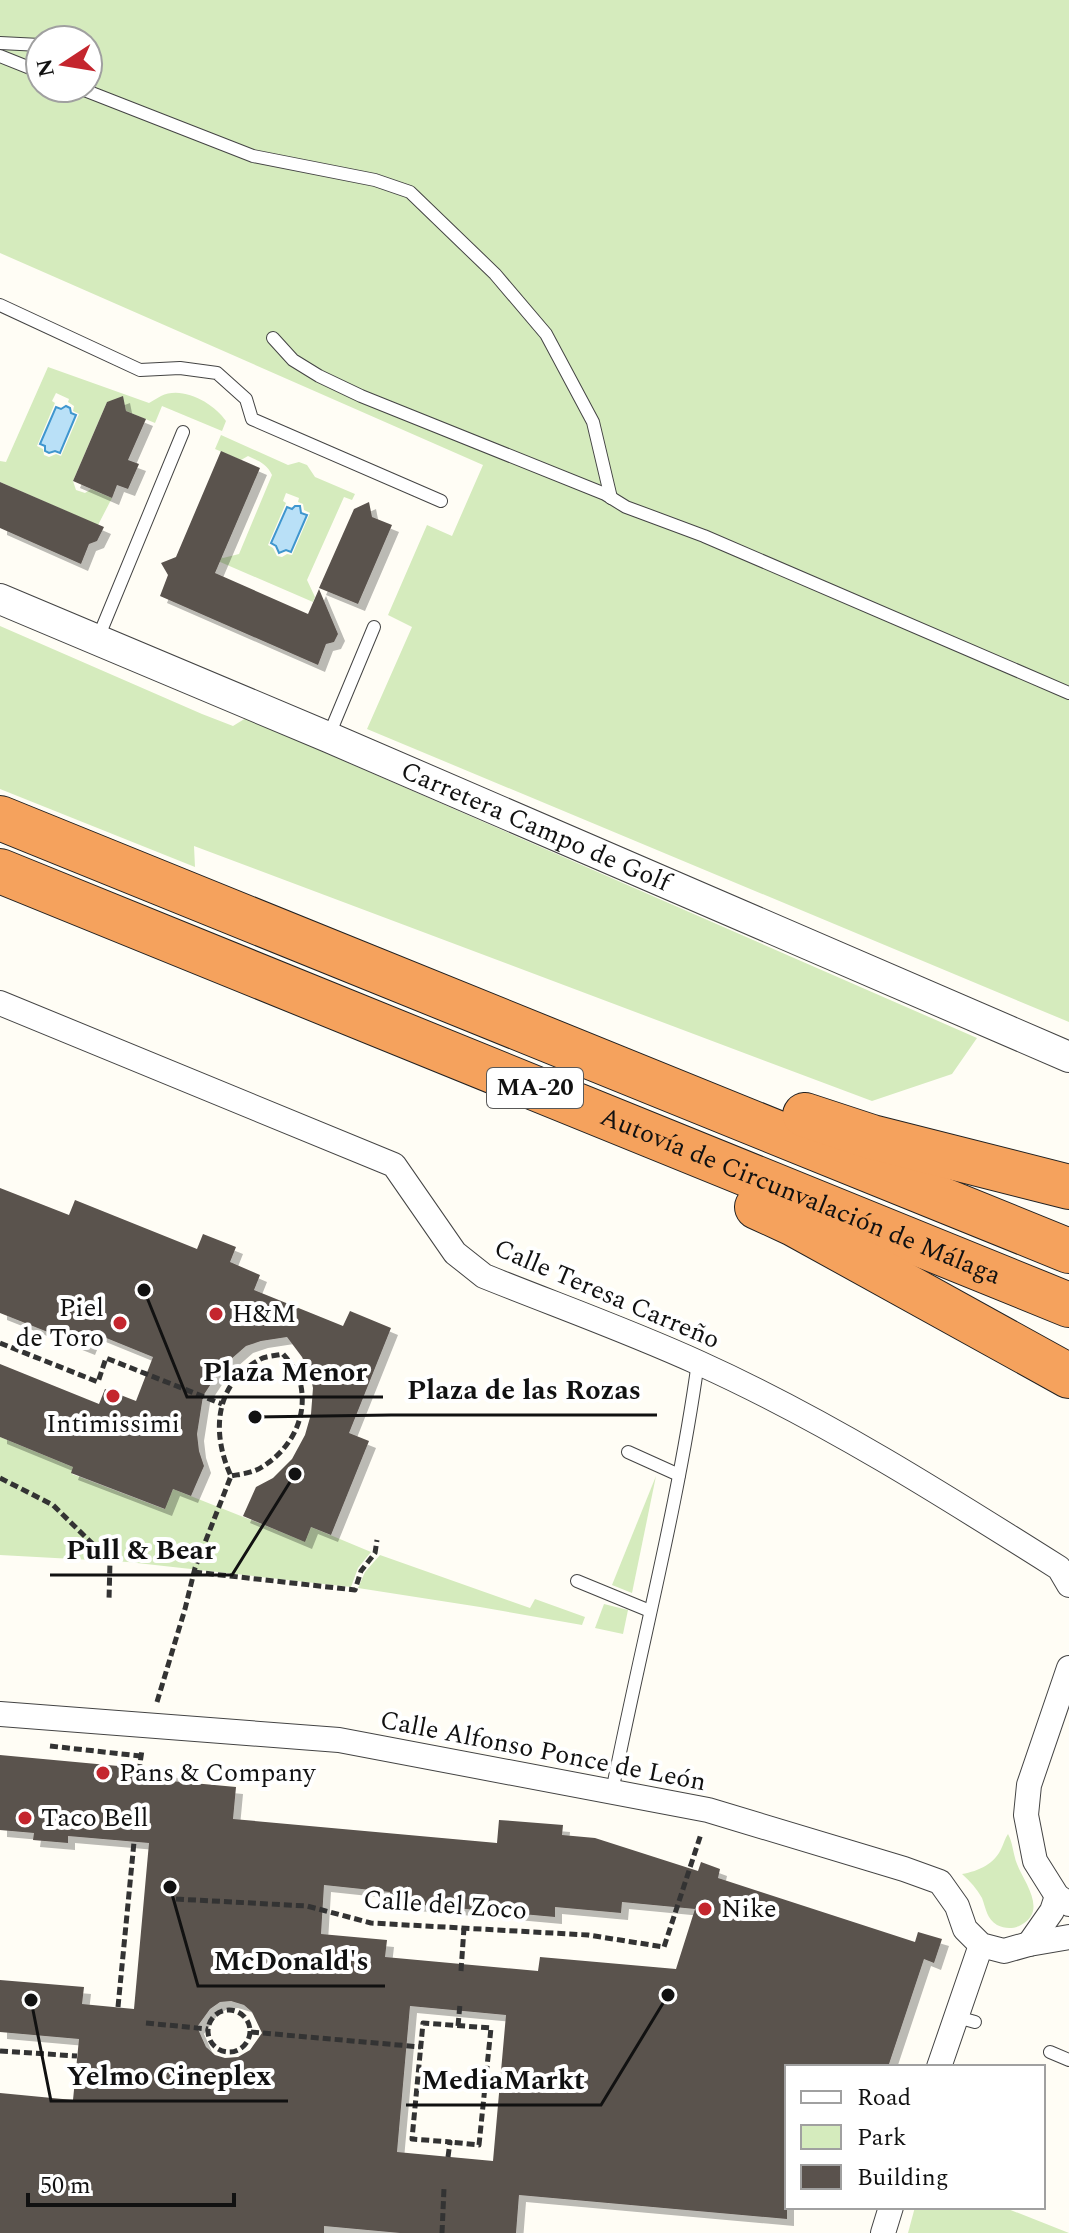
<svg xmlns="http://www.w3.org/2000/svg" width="1069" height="2233" viewBox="0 0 1069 2233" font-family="Spectral,serif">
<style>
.green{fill:#d5ebbd;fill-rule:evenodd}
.water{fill:#b9e0f7;stroke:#3f96cf;stroke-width:2}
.building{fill:#5a524d;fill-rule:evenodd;filter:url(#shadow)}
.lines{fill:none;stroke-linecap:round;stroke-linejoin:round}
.service-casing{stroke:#444;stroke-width:14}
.minor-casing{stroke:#444;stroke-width:26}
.tertiary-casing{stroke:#444;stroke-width:32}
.motorway-casing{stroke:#222;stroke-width:46}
.path{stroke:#333;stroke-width:5;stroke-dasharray:8 4;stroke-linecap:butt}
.service{stroke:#fff;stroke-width:12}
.minor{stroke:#fff;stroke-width:24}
.tertiary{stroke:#fff;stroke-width:30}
.motorway{stroke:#f5a25d;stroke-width:44}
.poi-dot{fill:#c4262e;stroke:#fff;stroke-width:3}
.labels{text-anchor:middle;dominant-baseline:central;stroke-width:8;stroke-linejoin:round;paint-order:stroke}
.shield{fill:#fff;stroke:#585858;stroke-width:2}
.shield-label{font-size:24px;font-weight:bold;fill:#111}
.street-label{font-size:26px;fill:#111;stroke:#fff}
.poi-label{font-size:26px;fill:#111;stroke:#fff;text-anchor:start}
.leader{fill:none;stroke:#111;stroke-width:3}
.callout-dot{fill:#111;stroke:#fff;stroke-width:3}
.callout-label{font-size:28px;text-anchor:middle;font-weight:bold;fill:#111;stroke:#fff;stroke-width:8;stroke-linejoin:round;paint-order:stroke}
</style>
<defs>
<filter id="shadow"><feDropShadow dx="7" dy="7" stdDeviation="0" flood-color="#0004"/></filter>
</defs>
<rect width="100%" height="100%" fill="#fffdf5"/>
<!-- green -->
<g class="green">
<path d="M0 0H1069V1022L367 729 412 627 388 615 427 525 452 536 483 465 0 253ZM40 40H88V88H40Z"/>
<path d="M48 367 149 403C153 401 157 398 161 396 182 385 214 403 226 421L222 431 162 406 155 423 126 411 124 402H107L73 481 76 490 85 493 91 489 112 498 98 525 0 482V461L6 462ZM56 393 69 399 68 402 74 406 73 411 79 414 61 456 56 454 49 457 44 455 43 449 37 446 55 403 52 401Z"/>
<path d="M221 435 288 465 299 462 307 465 315 477 355 494 352 500 344 497 307 580 315 597 313 602 211 558 212 554 223 558 239 554 272 475C267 464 259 461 248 456L241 460 215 449ZM286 493 299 498 298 502 303 504 304 510 310 513 292 555 287 554 282 557 277 556 273 548 268 545 286 503 283 501Z"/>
<path d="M0 626 202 714 233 726 246 718 977 1038 952 1074 872 1101 194 846 195 867 0 789Z"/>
<path d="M0 1437 73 1467 72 1474 164 1509 173 1489 304 1541 311 1527 371 1552 358 1568 351 1587 128 1562 0 1555Z"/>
<path d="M656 1476 632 1593 612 1585Z"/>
<path d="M380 1555 530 1608 535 1599 585 1617 582 1625 480 1607 358 1588 365 1572Z"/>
<path d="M604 1604 628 1610 623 1634 595 1628Z"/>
<path d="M1008 1834C1013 1843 1013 1854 1017 1864 1024 1882 1048 1911 1021 1925 1014 1929 1005 1929 997 1925 987 1919 986 1909 982 1898 977 1889 970 1881 962 1874 979 1871 995 1864 1002 1847 1004 1843 1005 1838 1008 1834Z"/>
<path d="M915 2207H1003L1069 2233H908Z"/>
</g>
<!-- water -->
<g class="water">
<path d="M66 406 70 408 71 413 76 415 60 453 55 451 49 453 45 451V446L40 444 56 407 61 409Z"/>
<path d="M295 506H300L301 513 307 515 291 552 286 550 279 553 276 546 271 543 287 507 292 509Z"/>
</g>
<!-- building -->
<g class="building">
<path d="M123 396 126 411 146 419 128 460 139 464 128 489 117 485 112 498 73 481 107 402Z"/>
<path d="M221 451 260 468 215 573 308 614 319 589 338 634 334 642 326 644 318 665 160 596 168 575 161 563 176 557Z"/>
<path d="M0 482 104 527 97 541 89 544 81 564 0 528Z"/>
<path d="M369 502 372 517 392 525 358 604 319 588 354 509Z"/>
<path d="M0 1188 69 1215 75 1200 197 1249 203 1234 236 1247 230 1262 260 1275 254 1290 343 1326 350 1311 391 1328 349 1433 369 1441 331 1535 311 1527 305 1542 243 1516 256 1487 273 1478 292 1459 305 1435 311 1414 313 1388 310 1374 302 1357 287 1337 261 1341 246 1346 222 1367 203 1396 197 1434 199 1451 204 1466 191 1496 173 1489 165 1509 71 1473 73 1467 0 1437V1364L99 1404 105 1389 136 1401 153 1357 94 1333 88 1348 0 1313Z"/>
<path d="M0 1755 172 1771 171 1781 236 1787 233 1819 497 1843 499 1820 563 1825 562 1835 595 1838 698 1871 701 1862 720 1869 718 1878 915 1942 918 1932 942 1939 934 1963 924 1959 888 2067H787V2219L519 2195 516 2233H400L324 2226V2233H0V2093L73 2100 79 2039 0 2032V1980L84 1987 82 2004 134 2009 149 1843 68 1836V1843L33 1840 34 1833 0 1830ZM324 1885 390 1892 389 1902 555 1917V1907L621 1913 622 1902 695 1909 676 1969 540 1957 538 1971 385 1957 387 1940 321 1934ZM231 2001 244 2005 252 2012 262 2033 250 2050 238 2057 225 2058 215 2055 206 2047 197 2027 210 2009 220 2002ZM410 2006 506 2015 493 2161 397 2152Z"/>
</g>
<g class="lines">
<!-- service casing -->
<g class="service-casing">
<g id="service">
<path d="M0 43 40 45"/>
<path d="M0 56 40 72"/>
<path d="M79 88 253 156 375 180 410 192 495 274 546 334 593 422 611 498"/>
<path d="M0 305 140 370 180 368 217 373 246 399 252 419 441 501"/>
<path d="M273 338 293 360 319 376 361 396 605 494 626 507 704 536 1069 693"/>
<path d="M98 638 183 432"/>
<path d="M329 735 374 627"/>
<path d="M628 1452 679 1475"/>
<path d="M577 1581 650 1611"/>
<path d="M612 1792C640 1649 678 1507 698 1362"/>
<path d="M957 2017 975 2022"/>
<path d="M1050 2052 1069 2060"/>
</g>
</g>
<!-- minor casing -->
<g class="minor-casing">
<g id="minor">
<path d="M0 1003 394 1165 455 1253 484 1276C556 1305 629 1331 699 1363 825 1420 942 1494 1059 1568L1069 1585"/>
<path d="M1069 1668 1029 1785 1026 1815 1035 1861 1057 1896 1069 1904"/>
<path d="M0 1714 339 1740 708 1810 904 1869 940 1882 957 1906 965 1929 981 1945 1004 1951 1029 1944 1069 1937"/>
<path d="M1029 1944 1052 1911 1057 1896"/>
<path d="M939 2067 981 1945"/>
<path d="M883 2233 891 2207"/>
</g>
</g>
<!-- tertiary casing -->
<g class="tertiary-casing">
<g id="tertiary">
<path id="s1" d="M0 599 328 737 1069 1057"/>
</g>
</g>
<!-- motorway casing -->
<g class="motorway-casing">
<g id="motorway">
<path d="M0 818 1069 1251"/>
<path id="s2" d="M0 871 1069 1305"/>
<path d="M805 1115 872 1137 1069 1187"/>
<path d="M757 1207 794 1224 1069 1376"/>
</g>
</g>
<!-- path -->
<g class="path">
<path d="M0 1343 98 1382 106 1358 222 1404"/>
<path d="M0 1478 53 1505 110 1561 109 1600"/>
<path d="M194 1572 355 1590 361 1571 375 1553 377 1540"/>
<path d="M157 1702 185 1609 195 1568 231 1476C212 1435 213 1385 259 1360 265 1356 275 1356 283 1354 288 1360 295 1368 298 1375 311 1412 293 1448 262 1467 253 1473 241 1474 231 1476"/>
<path d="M50 1746 140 1756"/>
<path d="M137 1784 142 1750"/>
<path d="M176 1899 307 1906 371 1923 588 1935 664 1947 701 1834"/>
<path d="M461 1971 464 1928"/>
<path d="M118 2007 134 1842"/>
<circle cx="229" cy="2031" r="21"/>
<path d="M146 2023 208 2029"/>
<path d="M458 2026 460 2004"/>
<path d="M251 2032 421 2047"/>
<path d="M0 2051 77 2056"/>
<path d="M448 2157 450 2142 412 2139 423 2023 491 2028 479 2145 450 2142"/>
<path d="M442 2233 444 2188"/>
</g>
<!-- service -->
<use href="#service" class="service"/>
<!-- minor -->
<use href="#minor" class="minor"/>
<!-- tertiary -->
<use href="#tertiary" class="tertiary"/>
<!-- motorway -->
<use href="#motorway" class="motorway"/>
</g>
<!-- markers -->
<g class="poi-dot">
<circle cx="216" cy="1314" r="8"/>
<circle cx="120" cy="1323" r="8"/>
<circle cx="113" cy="1396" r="8"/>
<circle cx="103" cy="1773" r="8"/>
<circle cx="25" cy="1818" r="8"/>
<circle cx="705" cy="1909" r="8"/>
</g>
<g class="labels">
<!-- shield labels -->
<rect class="shield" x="487" y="1068" width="96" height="40" rx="6"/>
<g class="shield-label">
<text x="535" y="1088">MA-20</text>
</g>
<!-- street labels -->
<g class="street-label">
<text stroke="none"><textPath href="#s1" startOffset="582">Carretera Campo de Golf</textPath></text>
<text stroke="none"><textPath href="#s2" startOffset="864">Autovía de Circunvalación de Málaga</textPath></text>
<text transform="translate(607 1294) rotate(23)">Calle Teresa Carreño</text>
<text transform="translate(543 1751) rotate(11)">Calle Alfonso Ponce de León</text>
<text transform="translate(445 1905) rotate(4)">Calle del Zoco</text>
</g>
<!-- poi labels -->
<g class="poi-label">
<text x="104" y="1308" text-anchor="end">Piel<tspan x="104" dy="30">de Toro</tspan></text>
<text x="232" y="1314">H&amp;M</text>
<text x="113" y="1424" text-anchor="middle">Intimissimi</text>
<text x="119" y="1773">Pans &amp; Company</text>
<text x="41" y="1818">Taco Bell</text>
<text x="721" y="1909">Nike</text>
</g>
</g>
<!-- callouts -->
<path class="leader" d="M144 1290L187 1397H383M255 1417L391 1415H657M295 1474L232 1575H50M170 1887L198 1986H385M31 2000L51 2101H288M668 1995L601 2105H406"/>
<g class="callout-dot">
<circle cx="144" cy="1290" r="8"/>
<circle cx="255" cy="1417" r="8"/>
<circle cx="295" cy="1474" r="8"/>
<circle cx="170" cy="1887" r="8"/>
<circle cx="31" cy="2000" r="8"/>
<circle cx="668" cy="1995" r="8"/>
</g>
<g class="callout-label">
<text x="285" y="1381">Plaza Menor</text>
<text x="524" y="1399">Plaza de las Rozas</text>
<text x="141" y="1559">Pull &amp; Bear</text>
<text x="291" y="1970">McDonald's</text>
<text x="169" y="2085">Yelmo Cineplex</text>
<text x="503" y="2089">MediaMarkt</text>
</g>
<!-- legend -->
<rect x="785" y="2065" width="260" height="144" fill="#ffffff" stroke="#a0a0a0" stroke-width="2"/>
<rect x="801" y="2091" width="40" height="12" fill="#ffffff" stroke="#a0a0a0" stroke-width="2"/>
<text x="857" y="2105" font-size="24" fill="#111111">Road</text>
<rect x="801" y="2125" width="40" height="24" fill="#d5ebbd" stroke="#a0a0a0" stroke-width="2"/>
<text x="857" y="2145" font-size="24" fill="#111111">Park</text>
<rect x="801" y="2165" width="40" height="24" fill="#5a524d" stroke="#a0a0a0" stroke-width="2"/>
<text x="857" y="2185" font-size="24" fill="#111111">Building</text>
<!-- north arrow -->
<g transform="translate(64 64) rotate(258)"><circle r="38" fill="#ffffff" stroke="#a0a0a0" stroke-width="2"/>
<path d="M0-6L14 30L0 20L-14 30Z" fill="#c4262e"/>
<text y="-12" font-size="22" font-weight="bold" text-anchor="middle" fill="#111111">N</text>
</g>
<!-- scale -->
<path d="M28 2193v12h206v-12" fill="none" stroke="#111111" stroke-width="4"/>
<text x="40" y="2193" font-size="24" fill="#111111" stroke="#ffffff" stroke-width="6" paint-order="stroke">50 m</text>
</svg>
